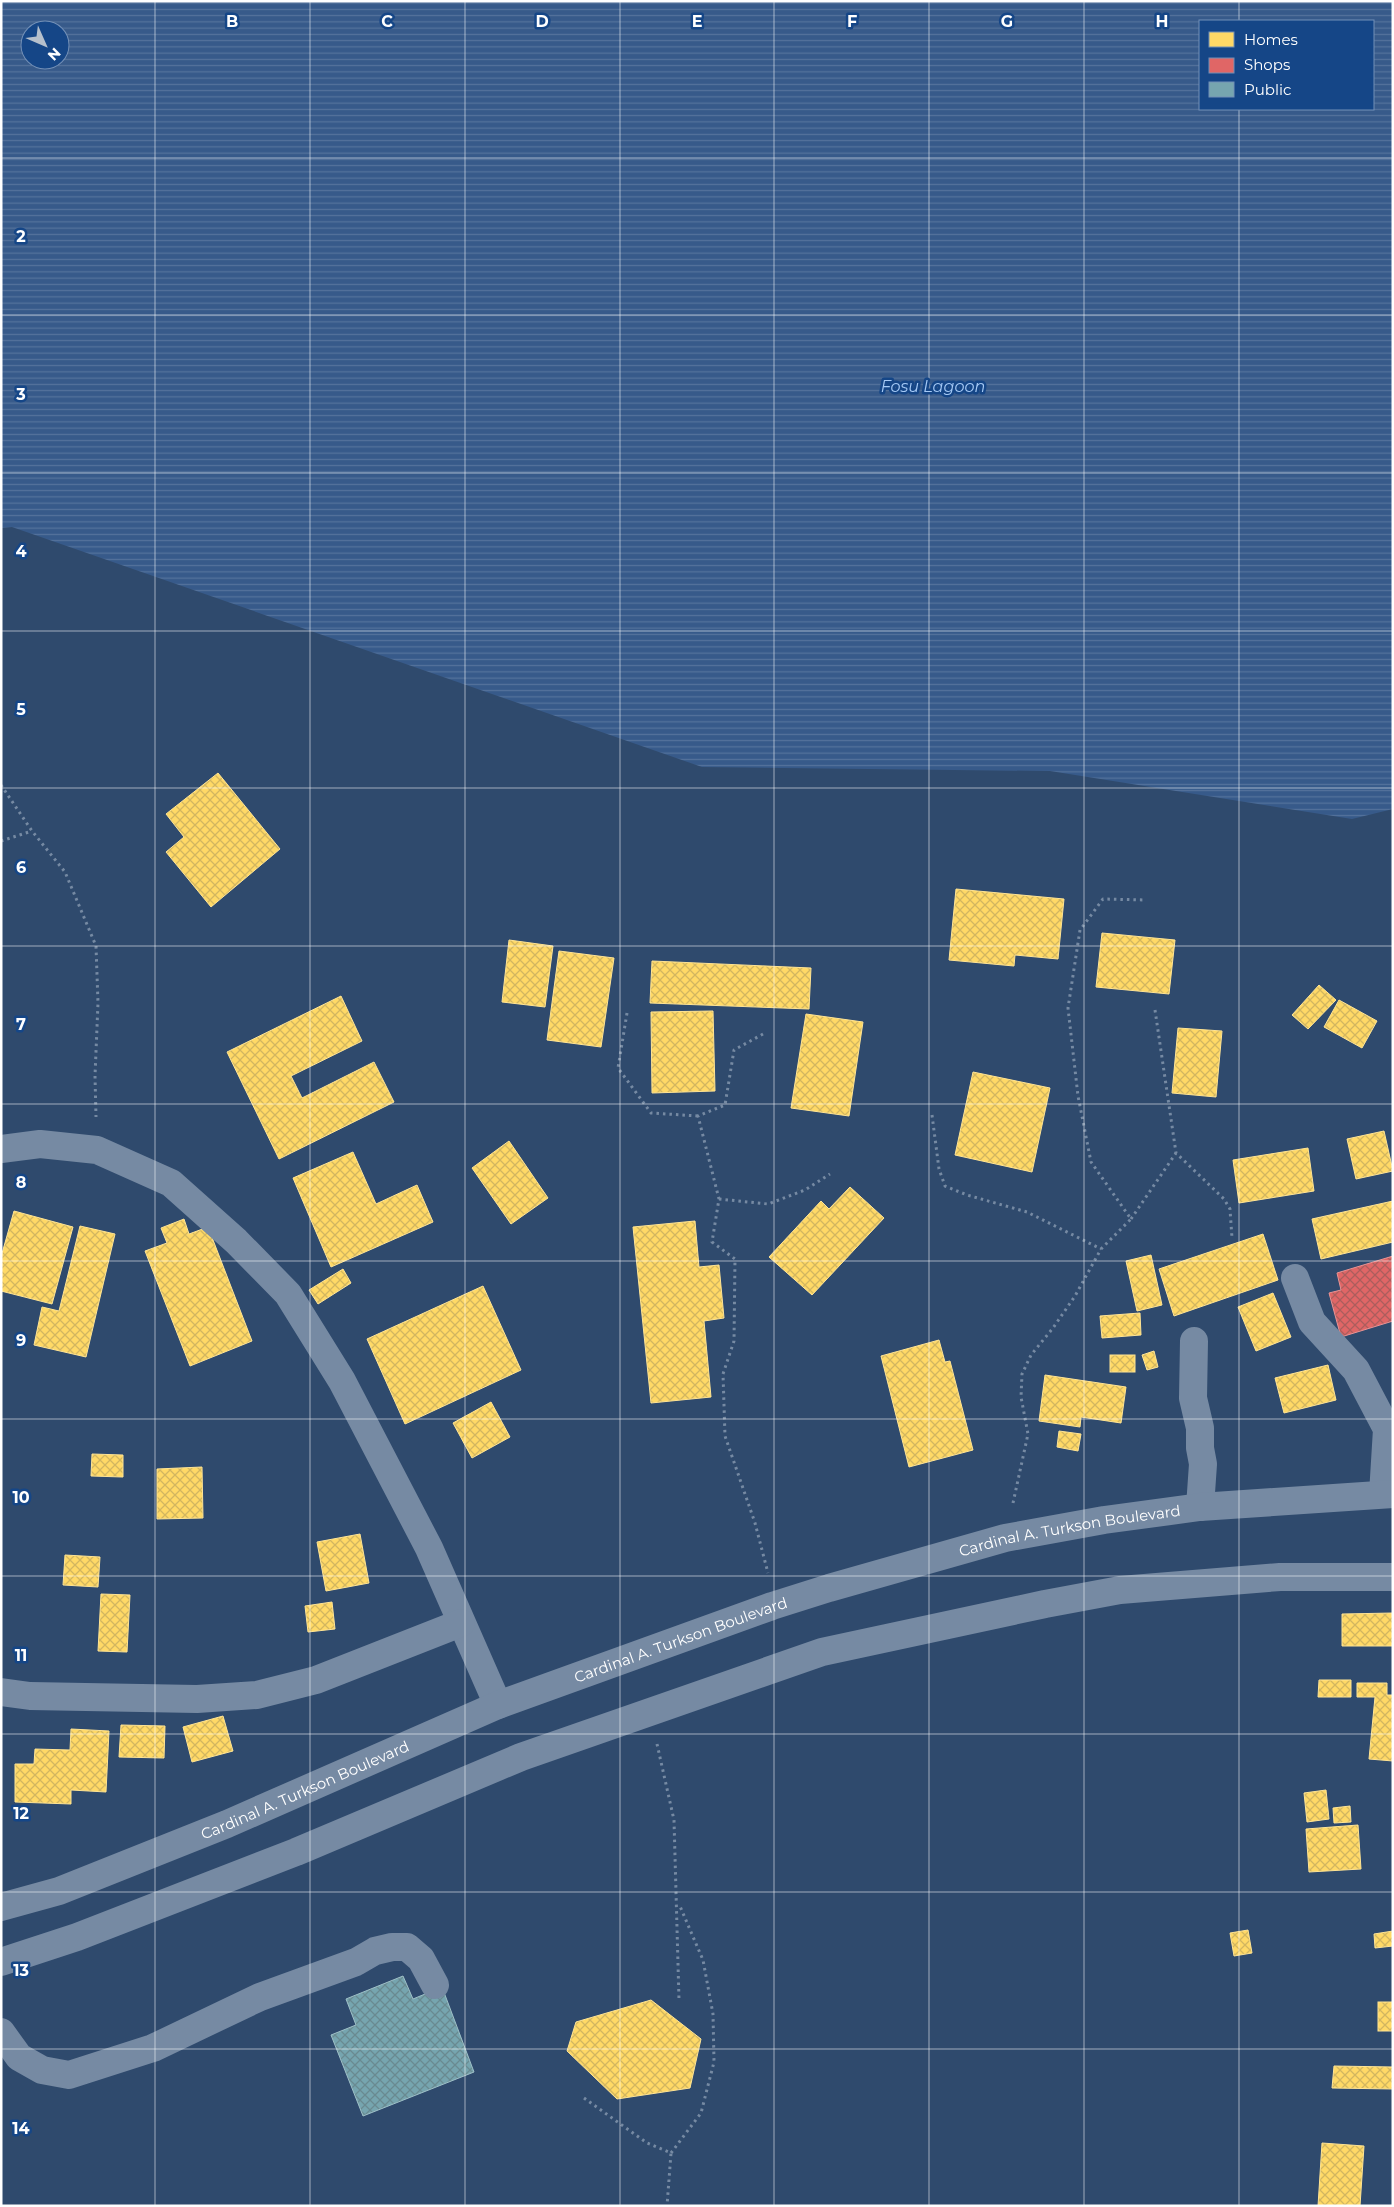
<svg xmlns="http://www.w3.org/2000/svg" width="1394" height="2207" viewBox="0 0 1394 2207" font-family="Montserrat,sans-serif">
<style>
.water{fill:url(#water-rules);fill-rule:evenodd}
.homes{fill:url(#homes-cross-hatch);stroke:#ffe494}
.shops{fill:url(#shops-cross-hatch);stroke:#e99494}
.public{fill:url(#public-cross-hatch);stroke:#9fc0c7}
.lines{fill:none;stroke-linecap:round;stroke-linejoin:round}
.path{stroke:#768aa3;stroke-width:3;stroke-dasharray:2.5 4;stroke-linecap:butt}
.minor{stroke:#768aa3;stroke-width:28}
.grid{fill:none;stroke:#fff;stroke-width:1;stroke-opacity:0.55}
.labels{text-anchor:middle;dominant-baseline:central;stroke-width:5;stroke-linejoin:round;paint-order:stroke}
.street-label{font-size:15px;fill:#fff;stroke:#154687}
.water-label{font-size:16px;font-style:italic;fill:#a6caf6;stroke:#154687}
.grid-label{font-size:16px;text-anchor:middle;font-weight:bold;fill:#fff;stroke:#154687;stroke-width:5;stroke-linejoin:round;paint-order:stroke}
</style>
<defs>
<pattern id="water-rules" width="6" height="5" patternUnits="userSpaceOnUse" patternTransform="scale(1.25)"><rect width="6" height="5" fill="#375a8a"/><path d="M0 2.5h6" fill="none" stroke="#55739c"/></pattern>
<pattern id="homes-cross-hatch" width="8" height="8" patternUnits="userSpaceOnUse" patternTransform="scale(1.25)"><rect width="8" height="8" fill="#ffd966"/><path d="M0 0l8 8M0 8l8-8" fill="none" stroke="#d2b660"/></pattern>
<pattern id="shops-cross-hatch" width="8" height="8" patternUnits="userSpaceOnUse" patternTransform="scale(1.25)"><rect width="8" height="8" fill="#e06666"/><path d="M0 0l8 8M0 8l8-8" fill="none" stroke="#ac5d5d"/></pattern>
<pattern id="public-cross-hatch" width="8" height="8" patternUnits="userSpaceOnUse" patternTransform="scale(1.25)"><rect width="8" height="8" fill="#76a5af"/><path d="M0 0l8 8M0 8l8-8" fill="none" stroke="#698a91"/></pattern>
</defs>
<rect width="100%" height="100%" fill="#2f4a6d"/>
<!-- water -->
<path class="water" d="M1 1H1393V809L1352 819 1050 771 702 767 12 527 1 528ZM1200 21H1373V109H1200ZM30 30H60V60H30Z"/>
<!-- homes -->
<g class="homes">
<path d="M218 773 280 849 211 907 166 852 184 837 166 814Z"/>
<path d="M956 889 1064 899 1058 959 1015 955 1014 966 949 960Z"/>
<path d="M1102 933 1175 940 1169 994 1096 987Z"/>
<path d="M509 940 553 946 545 1007 502 1002Z"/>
<path d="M559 951 614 958 601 1047 547 1040Z"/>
<path d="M652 961 811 968 809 1009 650 1003Z"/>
<path d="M1319 985 1336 1000 1308 1029 1292 1015Z"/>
<path d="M341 996 362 1041 291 1076 302 1098 374 1062 394 1102 279 1159 227 1052Z"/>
<path d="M1339 1000 1377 1021 1362 1048 1324 1027Z"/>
<path d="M713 1011 715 1091 652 1093 651 1012Z"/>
<path d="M806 1014 863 1022 849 1116 791 1108Z"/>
<path d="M1178 1028 1222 1031 1216 1097 1172 1093Z"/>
<path d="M973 1072 1050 1088 1032 1172 955 1155Z"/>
<path d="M1384 1131 1393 1171 1356 1179 1347 1139Z"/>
<path d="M509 1141 548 1198 511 1224 472 1168Z"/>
<path d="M1308 1148 1314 1191 1239 1203 1233 1160Z"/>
<path d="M353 1152 376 1204 417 1185 433 1222 331 1267 293 1178Z"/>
<path d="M850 1187 884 1218 812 1295 769 1257 821 1201 829 1209Z"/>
<path d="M1393 1201V1242L1321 1259 1312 1219Z"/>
<path d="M14 1211 73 1227 52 1304 1 1291V1257Z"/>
<path d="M184 1219 189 1234 208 1227 252 1341 190 1366 145 1251 167 1243 161 1228Z"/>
<path d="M695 1221 699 1267 719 1265 724 1318 704 1321 711 1397 651 1403 633 1227Z"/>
<path d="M80 1226 115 1234 86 1357 34 1345 42 1307 59 1311Z"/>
<path d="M1263 1234 1278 1280 1174 1316 1159 1269Z"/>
<path d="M1151 1255 1162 1305 1137 1311 1126 1261Z"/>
<path d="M343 1269 351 1283 318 1304 309 1290Z"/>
<path d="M483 1286 521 1370 405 1424 367 1339Z"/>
<path d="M1273 1293 1291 1337 1256 1351 1238 1307Z"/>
<path d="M1140 1313 1141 1335 1102 1338 1100 1316Z"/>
<path d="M939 1340 945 1362 950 1361 973 1450 909 1467 881 1356Z"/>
<path d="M1154 1351 1158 1367 1147 1370 1142 1355Z"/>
<rect x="1110" y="1355" width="25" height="17"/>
<path d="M1328 1365 1336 1400 1284 1413 1275 1378Z"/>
<path d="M1045 1375 1126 1387 1121 1423 1081 1417 1080 1427 1039 1421Z"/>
<path d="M491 1402 510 1437 472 1458 453 1423Z"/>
<path d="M1059 1431 1081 1434 1078 1451 1057 1447Z"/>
<path d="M92 1454 123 1455V1477L91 1476Z"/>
<path d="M202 1467 203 1518 157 1519V1469Z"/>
<path d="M360 1534 369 1583 326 1591 317 1542Z"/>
<path d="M65 1555 100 1557 98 1587 63 1585Z"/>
<path d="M101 1594 130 1595 127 1652 98 1651Z"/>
<path d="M332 1602 335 1629 308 1632 305 1606Z"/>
<path d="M1393 1613V1646H1342V1614Z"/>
<path d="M1319 1680H1351V1697H1318Z"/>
<path d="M1357 1683H1387V1695H1393V1761L1369 1759 1375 1697H1357Z"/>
<path d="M223 1716 233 1751 192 1762 183 1727Z"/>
<path d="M121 1725 165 1726 164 1758 119 1757Z"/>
<path d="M71 1729 109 1731 106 1792 71 1790V1804L15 1802V1764H34L35 1749 70 1750Z"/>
<path d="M1326 1790 1329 1819 1307 1822 1304 1793Z"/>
<path d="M1350 1806 1351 1822 1334 1823 1333 1808Z"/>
<path d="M1358 1825 1361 1869 1309 1872 1306 1829Z"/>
<path d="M1248 1930 1252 1953 1234 1956 1230 1933Z"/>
<path d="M1393 1931V1946L1375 1948 1374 1934Z"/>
<path d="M651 2000 701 2039 690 2088 617 2099 567 2051 576 2022Z"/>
<rect x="1378" y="2002" width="15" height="29"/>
<path d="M1334 2066 1393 2067V2089L1332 2088Z"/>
<path d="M1322 2143 1364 2146 1360 2206H1318Z"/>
</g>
<!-- shops -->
<path class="shops" d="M1393 1256V1321L1341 1337 1329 1293 1341 1290 1337 1273Z"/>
<!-- public -->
<path class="public" d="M403 1976 413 1999 442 1987 474 2072 363 2116 331 2035 356 2025 346 1999Z"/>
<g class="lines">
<!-- path -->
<g class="path">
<path d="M1 785 32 831 65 872 96 946 98 1003 95 1076 96 1117"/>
<path d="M1 841 32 831"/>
<path d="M1155 1010 1176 1153 1224 1199 1230 1209 1232 1238"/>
<path d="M627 1013 618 1068 651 1113 698 1116"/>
<path d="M763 1034 734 1050 725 1105 698 1116 719 1199 712 1242 735 1259 734 1341 723 1374 725 1436 755 1523 768 1573"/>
<path d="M932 1115 939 1169 945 1186 967 1195 1027 1212 1101 1249"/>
<path d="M719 1199 768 1204 805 1190 830 1174"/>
<path d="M1131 1219 1176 1153"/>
<path d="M1013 1503 1028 1434 1021 1397 1022 1374 1031 1355 1053 1328 1075 1296 1101 1249 1131 1219 1091 1162 1078 1096 1068 1008 1080 930 1103 899 1146 900"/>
<path d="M657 1744 674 1820 679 2000"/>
<path d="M584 2098 647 2143 671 2153 667 2206"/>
<path d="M671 2153 701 2113 714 2062 713 2014 703 1960 679 1904"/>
</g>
<!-- minor -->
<g class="minor">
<path d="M1 1149 40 1144 97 1150 171 1183 236 1241 288 1294 342 1381 429 1548 498 1705"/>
<path d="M1295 1278 1312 1322 1356 1370 1387 1429 1383 1494"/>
<path d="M1194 1341 1193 1398 1200 1428V1448L1203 1464 1200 1507"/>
<path d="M1 1692 30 1696 197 1699 257 1695 316 1680 461 1623"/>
<path id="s1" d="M1 1907 59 1891 227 1824 498 1705 772 1606 829 1588 1005 1538 1104 1520 1200 1507 1393 1494"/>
<path d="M1 1962 77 1937 296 1852 521 1757 822 1652 1045 1604 1120 1590 1280 1577H1393"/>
<path d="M1 2032 19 2057 42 2070 69 2075 153 2048 260 1997 356 1962 375 1951 392 1947H407L421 1959 435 1985"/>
</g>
</g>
<!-- grid -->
<path class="grid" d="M155 1V2206M310 1V2206M465 1V2206M620 1V2206M774 1V2206M929 1V2206M1084 1V2206M1239 1V21M1239 109V2206M1 158H1393M1 315H1393M1 473H1393M1 631H1393M1 788H1393M1 946H1393M1 1104H1393M1 1261H1393M1 1419H1393M1 1576H1393M1 1734H1393M1 1892H1393M1 2049H1393"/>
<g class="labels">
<!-- street labels -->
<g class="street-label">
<text stroke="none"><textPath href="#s1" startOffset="1136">Cardinal A. Turkson Boulevard</textPath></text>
<text stroke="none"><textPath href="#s1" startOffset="731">Cardinal A. Turkson Boulevard</textPath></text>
<text stroke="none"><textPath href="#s1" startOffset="326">Cardinal A. Turkson Boulevard</textPath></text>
</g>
<!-- water labels -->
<g class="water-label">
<text x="933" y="386">Fosu Lagoon</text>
</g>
</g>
<g class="grid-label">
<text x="232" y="27">B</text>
<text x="387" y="27">C</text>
<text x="542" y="27">D</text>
<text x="697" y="27">E</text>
<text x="852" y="27">F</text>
<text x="1007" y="27">G</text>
<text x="1162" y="27">H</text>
<text x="21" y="242">2</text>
<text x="21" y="400">3</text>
<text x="21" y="557">4</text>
<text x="21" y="715">5</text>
<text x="21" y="873">6</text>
<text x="21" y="1030">7</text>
<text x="21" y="1188">8</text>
<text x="21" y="1346">9</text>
<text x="21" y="1503">10</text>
<text x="21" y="1661">11</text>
<text x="21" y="1819">12</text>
<text x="21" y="1976">13</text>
<text x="21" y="2134">14</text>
</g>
<!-- border -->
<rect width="1394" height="2207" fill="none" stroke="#ffffff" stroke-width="5"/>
<!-- legend -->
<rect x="1199" y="20" width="175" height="90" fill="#154687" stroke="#7390b7"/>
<rect x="1209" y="32" width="25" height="15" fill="#ffd966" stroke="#7390b7"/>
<text x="1244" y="45" font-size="15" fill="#ffffff">Homes</text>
<rect x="1209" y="58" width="25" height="15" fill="#e06666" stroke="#7390b7"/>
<text x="1244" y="70" font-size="15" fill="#ffffff">Shops</text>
<rect x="1209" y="82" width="25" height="15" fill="#76a5af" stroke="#7390b7"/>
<text x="1244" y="95" font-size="15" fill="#ffffff">Public</text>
<!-- north arrow -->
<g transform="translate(45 45) rotate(135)"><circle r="24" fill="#154687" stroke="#7390b7"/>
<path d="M0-4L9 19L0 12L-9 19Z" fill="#b6c0cc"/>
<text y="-8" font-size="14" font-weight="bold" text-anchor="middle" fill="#ffffff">N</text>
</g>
</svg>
